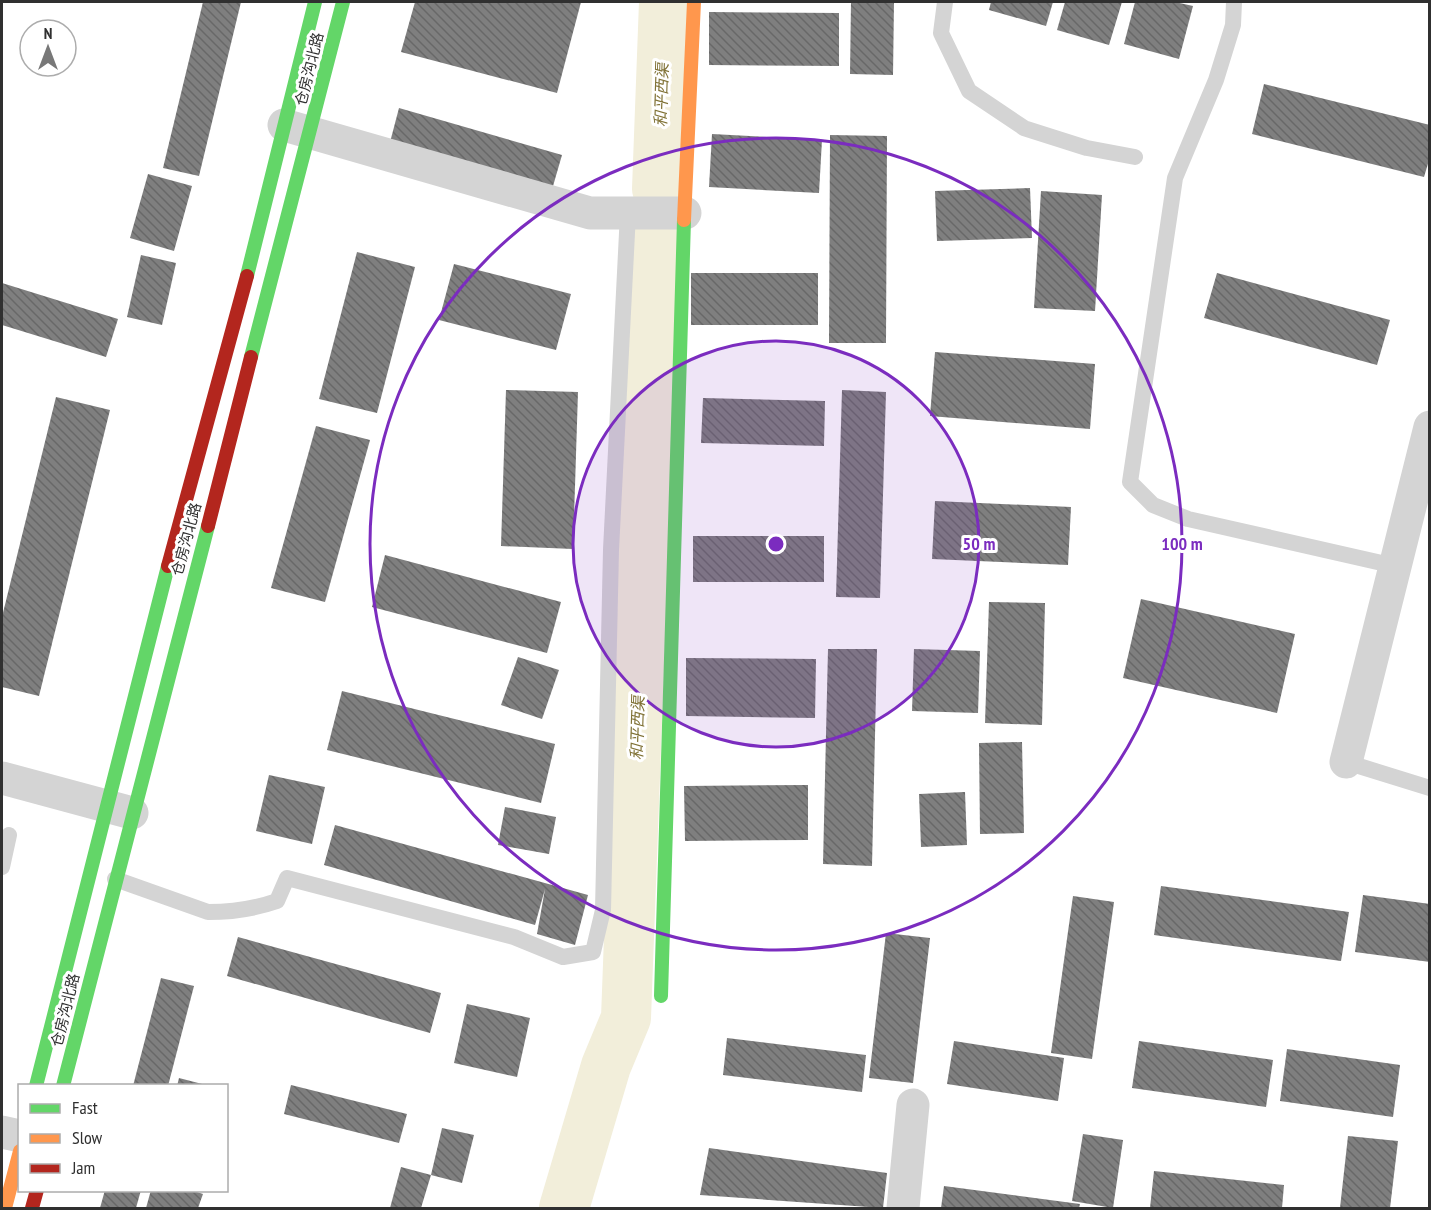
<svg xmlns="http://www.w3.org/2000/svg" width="1431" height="1210" viewBox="0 0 1431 1210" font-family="'PT Sans Narrow','Noto Sans SC',sans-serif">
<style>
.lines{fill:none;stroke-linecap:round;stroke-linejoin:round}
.river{stroke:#f2eeda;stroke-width:50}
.building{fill:url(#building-back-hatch)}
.lane{stroke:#d4d4d4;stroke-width:16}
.street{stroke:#d4d4d4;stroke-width:33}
.fast{stroke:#63d668;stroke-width:14}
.slow{stroke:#ff974d;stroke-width:14}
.jam{stroke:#b3261e;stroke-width:14}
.ring{fill:none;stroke:#7b2cbf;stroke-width:3}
.labels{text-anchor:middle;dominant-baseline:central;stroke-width:6;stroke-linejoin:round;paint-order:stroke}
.street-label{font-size:15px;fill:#303030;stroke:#fff}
.water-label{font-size:16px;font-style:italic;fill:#807236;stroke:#fff}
.centre{fill:#7b2cbf;stroke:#fff;stroke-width:3}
.ring-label{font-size:18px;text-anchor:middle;font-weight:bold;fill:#7b2cbf;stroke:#fff;stroke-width:6;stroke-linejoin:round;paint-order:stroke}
</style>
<defs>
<pattern id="building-back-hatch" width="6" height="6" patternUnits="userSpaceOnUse" patternTransform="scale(1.5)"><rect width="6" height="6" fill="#7f7f7f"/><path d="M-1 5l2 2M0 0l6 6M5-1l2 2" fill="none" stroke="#686868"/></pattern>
</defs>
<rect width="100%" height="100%" fill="#fff"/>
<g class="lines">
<!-- river -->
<g class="river">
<path d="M657 189 664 2"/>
<path d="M564 1208 606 1066 626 1018 655 238"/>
</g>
</g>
<!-- building -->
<g class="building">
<path d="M203 2H241L199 176 163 168Z"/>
<path d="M415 2H581L557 93 401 52Z"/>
<path d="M851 2H894L893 75 850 74Z"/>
<path d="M991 2H1053L1046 26 989 10Z"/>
<path d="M1065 2H1122L1109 45 1057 30Z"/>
<path d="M1135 2H1175L1193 6 1179 59 1124 44Z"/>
<path d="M709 12 839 13V66L709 65Z"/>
<path d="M1264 84 1430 125V157L1424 177 1252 134Z"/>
<path d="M399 108 562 155 551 193 389 146Z"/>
<path d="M712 134 822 140 819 193 709 187Z"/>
<path d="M830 135 887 136 886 343H829Z"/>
<path d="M148 174 192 186 174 251 130 238Z"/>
<path d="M1030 188 1032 238 937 241 935 191Z"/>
<path d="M1041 191 1102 195 1095 311 1034 308Z"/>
<path d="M357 252 415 267 377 413 319 399Z"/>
<path d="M141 255 176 263 162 325 127 317Z"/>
<path d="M454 264 571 294 556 350 439 320Z"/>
<rect x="691" y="273" width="127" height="52"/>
<path d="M1217 273 1390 320 1377 365 1204 318Z"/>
<path d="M2 283 118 319 106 357 2 325Z"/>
<path d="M935 352 1095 364 1090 429 930 416Z"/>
<path d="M506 390 578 392 573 549 501 546Z"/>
<path d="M842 390 886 392 880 598 836 597Z"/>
<path d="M56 397 110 410 39 696 2 687V617Z"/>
<path d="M703 398 825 401 824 446 701 443Z"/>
<path d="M316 426 370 440 325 602 271 588Z"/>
<path d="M935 501 1071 507 1068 565 932 559Z"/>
<rect x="693" y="536" width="131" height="46"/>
<path d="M385 555 561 602 547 653 372 607Z"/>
<path d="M1141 599 1295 634 1277 713 1123 678Z"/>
<path d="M989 602 1045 603 1042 725 985 723Z"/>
<path d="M828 649H877L872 866 823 864Z"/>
<path d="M914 649 980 651 978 713 912 711Z"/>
<path d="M518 657 559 670 542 719 501 705Z"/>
<path d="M686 658 816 659 815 718 686 716Z"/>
<path d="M342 691 555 744 541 803 327 750Z"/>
<path d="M1022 742 1024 833 980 834 979 743Z"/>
<path d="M269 775 325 787 312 844 256 831Z"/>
<path d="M808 785V840L685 841 684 786Z"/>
<path d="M965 792 967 845 921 847 919 794Z"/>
<path d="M505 807 556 817 549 854 498 845Z"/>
<path d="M335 825 588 895 575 945 537 934 545 889 535 925 324 865Z"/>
<path d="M1161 886 1349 912 1341 961 1154 935Z"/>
<path d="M1363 895 1430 904V962L1355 952Z"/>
<path d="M1073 896 1114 902 1092 1059 1051 1053Z"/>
<path d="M886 933 930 938 913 1083 869 1078Z"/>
<path d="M238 937 441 993 430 1033 227 976Z"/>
<path d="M161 978 194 986 168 1086H133Z"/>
<path d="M467 1004 530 1018 517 1077 454 1063Z"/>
<path d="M727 1038 866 1055 862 1092 723 1075Z"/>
<path d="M954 1041 1064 1058 1058 1101 947 1084Z"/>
<path d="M1139 1041 1273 1060 1266 1107 1132 1088Z"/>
<path d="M1287 1049 1400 1065 1393 1117 1280 1101Z"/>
<path d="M179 1078 206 1085V1086H177Z"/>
<path d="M291 1085 407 1114 399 1143 284 1114Z"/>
<path d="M442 1128 474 1135 462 1183 431 1175Z"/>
<path d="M1083 1134 1123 1140 1113 1208 1072 1201Z"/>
<path d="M1348 1136 1398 1141 1390 1208H1340Z"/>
<path d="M709 1148 887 1173 883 1208 700 1195Z"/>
<path d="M401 1167 431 1175 421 1208H390Z"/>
<path d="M1154 1171 1284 1185 1282 1208H1150Z"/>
<path d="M944 1186 1080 1204 1079 1208H941Z"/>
<path d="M105 1190H141L136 1208H100Z"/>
<path d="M151 1190H191L203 1194 198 1208H146Z"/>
</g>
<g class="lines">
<!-- lane -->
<g class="lane">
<path d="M945 2 941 33 969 91 1024 128 1087 148 1135 157"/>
<path d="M1234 2 1233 25 1216 80 1175 178 1130 482 1153 505 1188 519 1395 566"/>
<path d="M1346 762 1430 788"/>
<path d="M2 867 9 835"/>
<path d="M115 879 208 912C232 912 254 909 277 901L287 878 514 937 563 957 593 952 603 910 611 550 628 213"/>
</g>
<!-- street -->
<g class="street">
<path d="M284 125 590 213H685"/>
<path d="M1346 762 1430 427"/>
<path d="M2 778 132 813"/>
<path d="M2 1132 20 1136"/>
<path d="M903 1208 913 1105"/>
</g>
<!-- fast -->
<g class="fast">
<path d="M247 276 315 2"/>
<path d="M251 357 343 2"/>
<path d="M661 996 684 220"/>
<path d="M36 1086 168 566"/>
<path d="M63 1086 208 526"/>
</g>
<!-- slow -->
<g class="slow">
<path d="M684 220 694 2"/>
<path d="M5 1208 20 1151"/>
</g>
<!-- jam -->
<g class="jam">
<path d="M208 526 251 357"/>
<path d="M168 566 247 276"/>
<path d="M32 1208 37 1190"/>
</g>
</g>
<!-- distance rings -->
<circle cx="776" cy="544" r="203" fill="#7b2cbf" fill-opacity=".12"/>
<g class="ring">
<circle cx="776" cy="544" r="203"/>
<circle cx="776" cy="544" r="406"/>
</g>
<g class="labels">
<!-- street labels -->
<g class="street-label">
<text transform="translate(309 69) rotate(-76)">仓房沟北路</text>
<text transform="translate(186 539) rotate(-75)">仓房沟北路</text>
<text transform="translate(65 1010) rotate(-76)">仓房沟北路</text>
</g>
<!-- water labels -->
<g class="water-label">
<text transform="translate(661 95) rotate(-88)">和平西渠</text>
<text transform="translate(637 728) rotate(-88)">和平西渠</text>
</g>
</g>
<circle cx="776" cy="544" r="9" class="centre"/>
<g class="ring-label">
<text x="979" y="550">50 m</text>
<text x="1182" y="550">100 m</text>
</g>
<!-- border -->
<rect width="1431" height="1210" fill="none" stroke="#303030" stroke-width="6"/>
<!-- legend -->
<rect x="18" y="1084" width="210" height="108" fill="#ffffff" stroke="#acacac" stroke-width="1.5"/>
<rect x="30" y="1104" width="30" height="9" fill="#63d668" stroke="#acacac" stroke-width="1.5"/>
<text x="72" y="1114" font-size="18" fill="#303030">Fast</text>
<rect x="30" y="1134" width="30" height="9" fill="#ff974d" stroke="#acacac" stroke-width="1.5"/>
<text x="72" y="1144" font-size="18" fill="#303030">Slow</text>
<rect x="30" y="1164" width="30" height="9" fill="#b3261e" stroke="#acacac" stroke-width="1.5"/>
<text x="72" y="1174" font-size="18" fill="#303030">Jam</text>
<!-- north arrow -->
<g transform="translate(48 48)"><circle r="28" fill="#ffffff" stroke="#acacac" stroke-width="1.5"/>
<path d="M0-4.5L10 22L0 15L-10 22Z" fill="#787878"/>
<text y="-9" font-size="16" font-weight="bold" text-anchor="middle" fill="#303030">N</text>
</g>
</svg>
